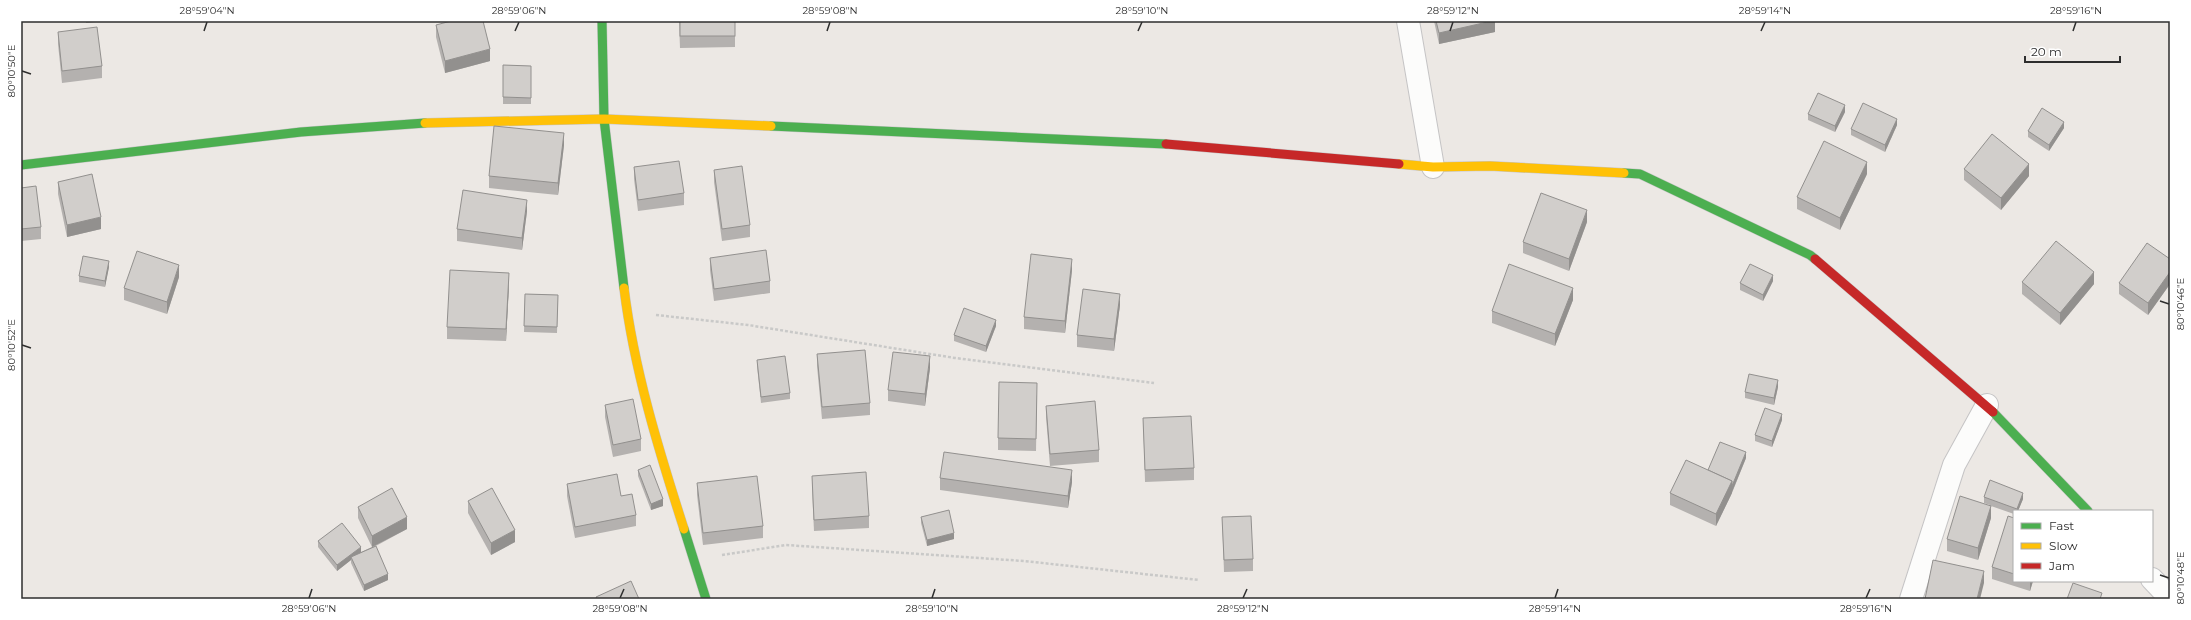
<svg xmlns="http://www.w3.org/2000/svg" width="2191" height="620" viewBox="0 0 2191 620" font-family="Montserrat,sans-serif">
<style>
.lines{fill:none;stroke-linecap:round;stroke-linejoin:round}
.street-casing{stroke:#c5c4c5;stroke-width:24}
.fast-casing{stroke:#c5c4c5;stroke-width:10}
.slow-casing{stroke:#c5c4c5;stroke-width:10}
.jam-casing{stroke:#c5c4c5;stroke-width:10}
.path{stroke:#c9c9c8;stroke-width:2.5;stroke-dasharray:3 2;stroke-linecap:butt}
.street{stroke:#fcfcfb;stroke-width:22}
.fast{stroke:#4caf50;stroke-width:9}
.slow{stroke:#ffc107;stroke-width:9}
.jam{stroke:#c62828;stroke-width:9}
.wall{fill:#b4b1af}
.shaded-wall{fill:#92908e}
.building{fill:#d1cecb;stroke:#92908e}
.ticks{fill:none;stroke:#2e2e2e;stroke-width:1.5}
.neatline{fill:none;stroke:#2e2e2e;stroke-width:1.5}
.ticks-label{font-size:10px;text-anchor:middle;fill:#2e2e2e}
</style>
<rect width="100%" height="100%" fill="#ece8e4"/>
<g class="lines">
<!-- street casing -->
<g class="street-casing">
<g id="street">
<path d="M1408 21 1433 167"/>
<path d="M2152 579 2170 598"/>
<path d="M1911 599 1954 465 1987 405"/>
</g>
</g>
<!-- fast casing -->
<g class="fast-casing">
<g id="fast">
<path d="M602 21 604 119 624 288"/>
<path d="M771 126 1166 144"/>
<path d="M21 165 301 132 425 123"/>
<path d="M1624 173 1640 174 1810 255 1815 259"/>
<path d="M1993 412 2088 511"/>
<path d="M684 529 706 599"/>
</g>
</g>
<!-- slow casing -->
<g class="slow-casing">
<g id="slow">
<path d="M425 123 604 119 771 126"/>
<path d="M1399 164 1433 167 1490 166 1624 173"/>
<path d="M624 288C634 370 659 451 684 529"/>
</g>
</g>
<!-- jam casing -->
<g class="jam-casing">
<g id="jam">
<path d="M1166 144 1399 164"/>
<path d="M1815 259 1993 412"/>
</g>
</g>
<!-- path -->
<g class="path">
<path d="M656 315 748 325 955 358 1154 383"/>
<path d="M722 555 786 545 1024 561 1199 580"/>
</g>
<!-- street -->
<use href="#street" class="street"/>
<!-- fast -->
<use href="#fast" class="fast"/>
<!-- slow -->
<use href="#slow" class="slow"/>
<!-- jam -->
<use href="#jam" class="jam"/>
</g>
<!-- wall -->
<g class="wall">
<path d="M86 21H105L86 23Z"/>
<path d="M679 21H735V47L680 48Z"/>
<path d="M1434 21H1495V32L1439 44Z"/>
<path d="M436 25 490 61 445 73 436 37Z"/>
<path d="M58 32 102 66V78L62 83 58 44Z"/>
<path d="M503 65 531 66V104H503Z"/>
<path d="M1845 112 1835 132 1808 120V114Z"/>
<path d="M1897 125 1885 152 1851 135V129Z"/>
<path d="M2064 128 2049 151 2028 137V131Z"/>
<path d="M564 145 558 195 489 188V176Z"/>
<path d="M634 167 684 193V205L638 211 634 179Z"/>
<path d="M1964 169 2029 176 2001 210 1964 180Z"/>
<path d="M714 170 750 225V237L722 241 714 182Z"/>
<path d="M1867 174 1840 230 1797 209V197Z"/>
<path d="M58 182 101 229 67 237 58 194Z"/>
<path d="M21 188 41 227V239L21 241Z"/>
<path d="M527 211 522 250 457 241V229Z"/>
<path d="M1587 222 1569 271 1523 253V242Z"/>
<path d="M710 258 770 281V293L714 301 710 270Z"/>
<path d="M2170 259V284L2148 315 2119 294V283Z"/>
<path d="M109 267 105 287 79 282V276Z"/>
<path d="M1072 270 1065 333 1024 329V317Z"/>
<path d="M179 277 167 314 124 300V288Z"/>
<path d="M1773 281 1763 301 1740 290V283Z"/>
<path d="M2022 282 2094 284 2060 325 2022 294Z"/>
<path d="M509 285 506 341 447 339V327Z"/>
<path d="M525 294 558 295 557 333 524 332Z"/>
<path d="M1573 300 1555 346 1492 323V311Z"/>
<path d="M1120 305 1114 351 1077 347V335Z"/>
<path d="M996 326 986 352 954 341V335Z"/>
<path d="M817 354 870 403V415L822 419 817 366Z"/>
<path d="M757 360 790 393V399L761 403 757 366Z"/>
<path d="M930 368 925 406 888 401V390Z"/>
<path d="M1778 387 1774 405 1745 398V392Z"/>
<path d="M1037 395 1036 451 998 450V438Z"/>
<path d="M605 405 641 439V451L613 457 605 417Z"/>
<path d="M1046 406 1099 450V462L1050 466 1046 417Z"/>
<path d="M1143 418 1194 468V480L1145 482Z"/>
<path d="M1782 420 1772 447 1755 441V435Z"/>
<path d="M1746 458 1732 493 1716 526 1670 505V493Z"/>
<path d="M638 470 663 506 651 510 638 476Z"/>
<path d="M812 476 869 516V528L814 531 812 488Z"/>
<path d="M940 478 1072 482 1068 508 940 490Z"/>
<path d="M697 483 763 526V538L703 545 697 495Z"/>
<path d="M567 484 621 496 636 515V526L575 538 567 496Z"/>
<path d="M1984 497 2023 499 2018 511H2014V514L1991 506V518L1978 560 1947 551V539L1990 505 1984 503Z"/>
<path d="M468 501 515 542 491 555 468 513Z"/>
<path d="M358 507 407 529 374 547 388 580 364 591 351 563V560L337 571 318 547V541L361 552 372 547 358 518Z"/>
<path d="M921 517 954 539 927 546 921 523Z"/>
<path d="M1222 517 1253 559V571L1224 572Z"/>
<path d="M2014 518V581H2033L2030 591 1992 579V567Z"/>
</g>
<!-- shaded-wall -->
<g class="shaded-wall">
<path d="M1492 21H1495V32L1439 44V33Z"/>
<path d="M490 49V61L445 73V61Z"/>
<path d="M1845 105V112L1835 132V126Z"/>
<path d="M1897 119V125L1885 152V145Z"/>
<path d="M2064 122V128L2049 151V145Z"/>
<path d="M564 133V145L558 195V183Z"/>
<path d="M1867 162V174L1840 230V218Z"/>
<path d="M2029 164V176L2001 210V198Z"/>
<path d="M527 200V211L522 250V238Z"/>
<path d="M1587 210V222L1569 271V259Z"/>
<path d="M101 217V229L67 237V225Z"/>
<path d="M1072 259V270L1065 333V321Z"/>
<path d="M109 261V267L105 287V281Z"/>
<path d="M179 265V277L167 314V302Z"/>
<path d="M2094 272V284L2060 325V313Z"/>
<path d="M2170 272V284L2148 315V303Z"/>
<path d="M509 273V285L506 341V329Z"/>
<path d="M1773 275V281L1763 301V295Z"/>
<path d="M1573 288V300L1555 346V334Z"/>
<path d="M1120 294V305L1114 351V339Z"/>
<path d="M996 320V326L986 352V346Z"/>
<path d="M930 356V368L925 406V394Z"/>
<path d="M1778 380V387L1774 405V398Z"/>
<path d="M1782 414V420L1772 447V441Z"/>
<path d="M1746 452V458L1732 492V486Z"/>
<path d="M1072 470V482L1068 508V496Z"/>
<path d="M1732 481V493L1716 526V514Z"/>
<path d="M2023 493V499L2018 511H2017V509Z"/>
<path d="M663 499V506L651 510V504Z"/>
<path d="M1991 506V518L1978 560V548Z"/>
<path d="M407 517V529L372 547V536Z"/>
<path d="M515 530V542L491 555V543Z"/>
<path d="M954 533V539L927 546V540Z"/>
<path d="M361 547V553L351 557V560L337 571V565Z"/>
<path d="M1984 571V583L1980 599H1977Z"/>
<path d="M388 574V580L364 591V585Z"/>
<path d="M2030 581H2033L2030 591Z"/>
</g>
<!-- building -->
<g class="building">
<path d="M451 21H483L490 49 445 61 436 25Z"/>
<rect x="680" y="21" width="55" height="15"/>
<path d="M1436 21H1492L1439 33Z"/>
<path d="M97 27 102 66 62 71 58 32Z"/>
<path d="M503 65 531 66V98L503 97Z"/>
<path d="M1818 93 1845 105 1835 126 1808 114Z"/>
<path d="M1863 103 1897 119 1885 145 1851 129Z"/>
<path d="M2042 108 2064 122 2049 145 2028 131Z"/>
<path d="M494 126 564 133 558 183 489 176Z"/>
<path d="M1992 134 2029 164 2001 198 1964 169Z"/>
<path d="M1824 141 1867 162 1840 218 1797 197Z"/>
<path d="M679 161 684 193 638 200 634 167Z"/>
<path d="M742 166 750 225 722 229 714 170Z"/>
<path d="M92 174 101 217 67 225 58 182Z"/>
<path d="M36 186 41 227 21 229V188Z"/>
<path d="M463 190 527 200 522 238 457 229Z"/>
<path d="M1541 193 1587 210 1569 259 1523 242Z"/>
<path d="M2056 241 2094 272 2060 313 2022 282Z"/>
<path d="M2147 243 2170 259V272L2148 303 2119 283Z"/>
<path d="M766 250 770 281 714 289 710 258Z"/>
<path d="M137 251 179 265 167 302 124 288Z"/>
<path d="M1031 254 1072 259 1065 321 1024 317Z"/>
<path d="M83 256 109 261 105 281 79 276Z"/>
<path d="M1509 264 1573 288 1555 334 1492 311Z"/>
<path d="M1750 264 1773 275 1763 295 1740 283Z"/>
<path d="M450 270 509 273 506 329 447 327Z"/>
<path d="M1083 289 1120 294 1114 339 1077 335Z"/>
<path d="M525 294 558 295 557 327 524 326Z"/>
<path d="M964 308 996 320 986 346 954 335Z"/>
<path d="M865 350 870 403 822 407 817 354Z"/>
<path d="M893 352 930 356 925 394 888 390Z"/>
<path d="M785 356 790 393 761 397 757 360Z"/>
<path d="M1749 374 1778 380 1774 398 1745 392Z"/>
<path d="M999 382 1037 383 1036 439 998 438Z"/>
<path d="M633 399 641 439 613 445 605 405Z"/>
<path d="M1095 401 1099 450 1050 454 1046 406Z"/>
<path d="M1765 408 1782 414 1772 441 1755 435Z"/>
<path d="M1191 416 1194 468 1145 470 1143 418Z"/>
<path d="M1720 442 1746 452 1732 486V481L1708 470Z"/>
<path d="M944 452 1072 470 1068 496 940 478Z"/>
<path d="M1686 460 1732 481 1716 514 1670 493Z"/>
<path d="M650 465 663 499 651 504 638 470Z"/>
<path d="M866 472 869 516 814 520 812 476Z"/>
<path d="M617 474 621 496 632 494 636 515 575 527 567 484Z"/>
<path d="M757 476 763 526 703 533 697 483Z"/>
<path d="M1990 480 2023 493 2017 509 1984 497Z"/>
<path d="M392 488 407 517 372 536 358 507Z"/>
<path d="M492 488 515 530 491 543 468 501Z"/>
<path d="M1960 496 1991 506 1978 548 1947 539Z"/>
<path d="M949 510 954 533 927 540 921 517Z"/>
<path d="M1251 516 1253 559 1224 560 1222 517Z"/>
<path d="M2008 516 2014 518V574L1992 567Z"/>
<path d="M342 523 361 547 337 565 318 541Z"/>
<path d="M376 546 388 574 364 585 351 557Z"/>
<path d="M1933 560 1984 571 1977 599H1925Z"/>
<path d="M631 581 639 599H597L596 597Z"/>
<path d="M2073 583 2102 593 2100 599H2067Z"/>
</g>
<!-- ticks -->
<path class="ticks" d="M204 31 207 22M515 31 519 22M827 31 830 22M1138 31 1142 22M1450 31 1453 22M1761 31 1765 22M2073 31 2076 22M22 71 31 74M2160 301 2169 304M22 345 31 348M2160 575 2169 578M309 598 312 589M620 598 624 589M932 598 935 589M1243 598 1247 589M1555 598 1558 589M1866 598 1870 589"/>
<!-- border -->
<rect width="2191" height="620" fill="none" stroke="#ffffff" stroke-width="44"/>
<!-- legend -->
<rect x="2013" y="510" width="140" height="72" fill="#ffffff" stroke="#ababab"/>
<rect x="2021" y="523" width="20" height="6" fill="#4caf50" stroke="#ababab"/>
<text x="2049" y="530" font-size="12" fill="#2e2e2e">Fast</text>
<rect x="2021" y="543" width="20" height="6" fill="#ffc107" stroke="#ababab"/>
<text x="2049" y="550" font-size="12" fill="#2e2e2e">Slow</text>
<rect x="2021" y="563" width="20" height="6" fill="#c62828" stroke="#ababab"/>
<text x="2049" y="570" font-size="12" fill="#2e2e2e">Jam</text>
<!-- scale -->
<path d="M2025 56v6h95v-6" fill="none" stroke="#2e2e2e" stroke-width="2"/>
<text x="2031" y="56" font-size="12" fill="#2e2e2e" stroke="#ffffff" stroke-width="3" paint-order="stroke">20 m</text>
<rect x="22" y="22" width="2147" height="576" class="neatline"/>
<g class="ticks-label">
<text x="207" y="14">28°59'04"N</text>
<text x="519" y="14">28°59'06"N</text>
<text x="830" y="14">28°59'08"N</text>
<text x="1142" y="14">28°59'10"N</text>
<text x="1453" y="14">28°59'12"N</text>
<text x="1765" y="14">28°59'14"N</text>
<text x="2076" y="14">28°59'16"N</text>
<text transform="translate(11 71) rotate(-90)" y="4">80°10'50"E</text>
<text transform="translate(2180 304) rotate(-90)" y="4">80°10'46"E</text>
<text transform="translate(11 345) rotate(-90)" y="4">80°10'52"E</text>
<text transform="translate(2180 578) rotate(-90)" y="4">80°10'48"E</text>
<text x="309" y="612">28°59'06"N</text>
<text x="620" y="612">28°59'08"N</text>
<text x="932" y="612">28°59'10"N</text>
<text x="1243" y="612">28°59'12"N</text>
<text x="1555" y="612">28°59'14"N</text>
<text x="1866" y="612">28°59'16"N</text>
</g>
</svg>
